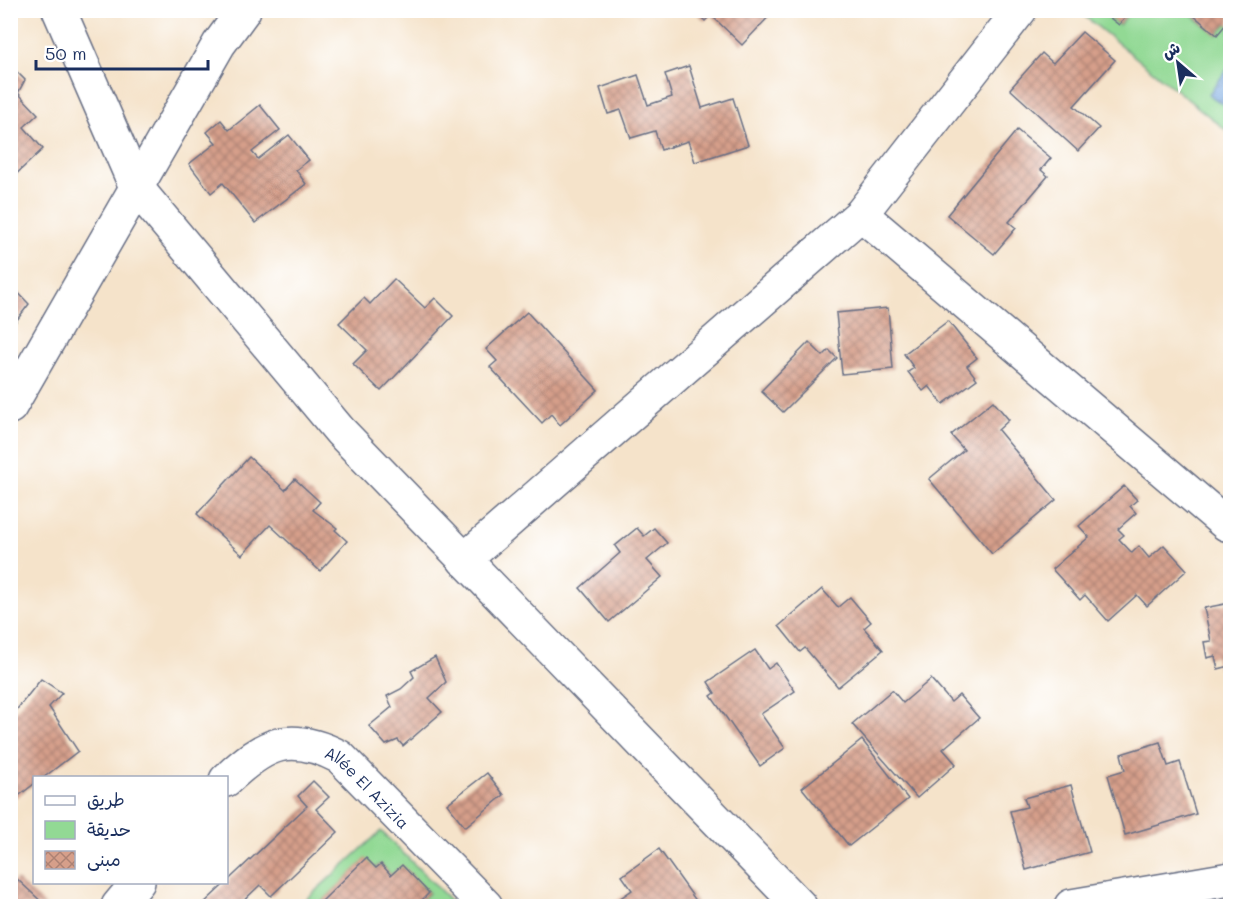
<svg xmlns="http://www.w3.org/2000/svg" width="1241" height="917" viewBox="0 0 1241 917" font-family="Mali,'Playpen Sans Arabic',sans-serif">
<style>
.green{fill:#92d994;stroke:#568479;stroke-width:1.5}
.water{fill:url(#water-waves);stroke:#486a9e;stroke-width:1.5}
.building{fill:url(#building-cross-hatch)}
.lines{fill:none;stroke-linecap:round;stroke-linejoin:round}
.minor-casing{stroke:#676e84;stroke-width:36}
.minor{stroke:#fff;stroke-width:33}
.labels{text-anchor:middle;dominant-baseline:central;stroke-width:5;stroke-linejoin:round;paint-order:stroke}
.street-label{font-size:16px;fill:#1b2f5e;stroke:#fff}
</style>
<defs>
<pattern id="water-waves" width="16" height="10" patternUnits="userSpaceOnUse" patternTransform="scale(1.5)"><rect width="16" height="10" fill="#74a6df"/><path d="M0 5q4-4 8 0t8 0" fill="none" stroke="#5e88b8"/></pattern>
<pattern id="building-cross-hatch" width="8" height="8" patternUnits="userSpaceOnUse" patternTransform="scale(1.5)"><rect width="8" height="8" fill="#d69f8a"/><path d="M0 0l8 8M0 8l8-8" fill="none" stroke="#ad8274"/></pattern>
</defs>
<rect width="100%" height="100%" fill="#fff"/>
<filter id="ink" filterUnits="userSpaceOnUse"><feTurbulence type="fractalNoise" baseFrequency=".0167" numOctaves="2"/><feDisplacementMap in="SourceGraphic" scale="12" xChannelSelector="R" yChannelSelector="G"/><feConvolveMatrix kernelMatrix="1 2 1 2 8 2 1 2 1" color-interpolation-filters="sRGB"/></filter>
<filter id="wash" filterUnits="userSpaceOnUse"><feTurbulence type="fractalNoise" baseFrequency=".008" numOctaves="4" result="noise"/><feDisplacementMap in="SourceGraphic" scale="24" xChannelSelector="R" yChannelSelector="G"/><feGaussianBlur stdDeviation="1.35" result="paint"/><feColorMatrix in="noise" values="0 0 0 0 0 0 0 0 0 0 0 0 0 0 0 0 0 1.4 0 .05"/><feComposite in="paint" operator="in"/></filter>
<g filter="url(#wash)">
<rect width="100%" height="100%" fill="#f5e3ca"/>
<!-- green -->
<g class="green">
<path d="M1078 11H1100L1119 25 1131 11H1187L1217 35 1227 23 1230 26V66L1209 94 1223 104 1225 101 1230 104V124L1226 130Z"/>
<path d="M381 831 456 906H416L429 893 402 866 391 875 381 864 320 903 323 906H299Z"/>
</g>
<!-- water -->
<path class="water" d="M1230 66V104L1226 101 1222 104 1209 94Z"/>
<g id="blocks">
<!-- building -->
<g class="building">
<path d="M694 10H775L742 45 711 15 705 21Z"/>
<path d="M1100 10H1131L1119 25Z"/>
<path d="M1187 10H1230V26L1227 23 1217 35Z"/>
<path d="M1082 32 1115 60 1074 106 1099 128 1078 151 1010 89 1042 53 1053 63Z"/>
<path d="M10 65 25 80 18 93 38 114 24 127 43 149 13 177 10 175Z"/>
<path d="M689 66 702 108 733 98 748 145 695 162 688 141 661 150 655 131 631 138 621 110 608 114 600 88 638 75 648 105 672 97 665 74Z"/>
<path d="M260 105 280 130 252 152 258 159 289 135 309 160 296 170 306 184 255 223 223 183 211 193 189 164 216 143 207 132 221 120 229 130Z"/>
<path d="M1017 130 1051 158 1041 170 1048 176 1009 222 1016 228 994 254 947 215Z"/>
<path d="M394 279 425 308 435 298 453 316 381 391 353 364 367 350 339 323 364 298 370 304Z"/>
<path d="M10 284 29 304 10 329Z"/>
<path d="M888 308 893 369 842 374 836 313Z"/>
<path d="M527 312 598 390 560 425 551 414 542 423 490 367 497 361 486 349Z"/>
<path d="M948 321 977 358 967 366 977 379 943 404 929 386 923 391 908 372 914 368 904 354Z"/>
<path d="M809 342 823 356 829 350 837 358 783 412 761 391Z"/>
<path d="M993 401 1009 420 998 430 1056 500 992 554 929 479 964 450 951 435Z"/>
<path d="M249 457 285 490 295 479 320 502 313 510 337 528 335 530 347 541 320 571 270 525 242 555 197 514Z"/>
<path d="M1124 486 1137 500 1130 506 1136 513 1118 529 1124 535 1119 539 1132 553 1139 546 1149 558 1164 545 1187 570 1147 606 1137 595 1108 621 1085 595 1080 600 1052 569 1089 537 1079 526Z"/>
<path d="M637 528 644 536 654 528 667 543 647 560 662 577 609 622 580 588 620 553 615 546Z"/>
<path d="M822 589 838 607 850 597 871 622 864 628 883 650 838 687 805 648 800 652 779 626Z"/>
<path d="M1230 603V666L1218 669 1215 656 1207 658 1204 642 1211 641 1204 608Z"/>
<path d="M755 650 768 669 776 663 795 691 761 714 785 748 760 766 711 696 715 693 708 682Z"/>
<path d="M435 657 446 682 429 698 442 712 403 746 398 740 386 745 369 726 392 707 387 696 401 689 414 677 411 671Z"/>
<path d="M41 679 62 693 49 707 78 751 43 778H34V784L17 797 10 792V718Z"/>
<path d="M931 679 951 702 959 695 979 718 943 749 956 764 917 798 852 724 892 690 903 703Z"/>
<path d="M862 740 908 799 849 846 802 788Z"/>
<path d="M1160 742 1168 766 1180 762 1196 814 1125 835 1108 775 1125 770 1121 754Z"/>
<path d="M487 773 504 795 465 827 447 804Z"/>
<path d="M313 781 329 797 316 809 338 832 271 896 260 885 238 906H201L307 806 298 796Z"/>
<path d="M1071 785 1090 852 1026 870 1010 811 1027 807 1024 798Z"/>
<path d="M659 849 697 902 691 906H609L632 890 622 876Z"/>
<path d="M366 858 376 868 381 864 391 875 402 865 429 893 416 906H323L320 903Z"/>
<path d="M10 879 14 882 17 879 46 906H10Z"/>
</g>
</g>
</g>
<g filter="url(#ink)">
<use href="#blocks" fill-opacity="0" stroke="#676e84" stroke-width="1.5"/>
<g class="lines">
<!-- minor casing -->
<g class="minor-casing">
<g id="minor">
<path d="M59 10 136 187 340 431 800 906"/>
<path d="M861 214 1226 524"/>
<path d="M10 407 219 44 244 10"/>
<path d="M464 560 861 214 1020 10"/>
<path id="s1" d="M226 780C265 743 290 731 340 757L486 906"/>
<path d="M118 906 138 882"/>
<path d="M1071 906 1230 879"/>
</g>
</g>
<!-- minor -->
<use href="#minor" class="minor"/>
</g>
</g>
<g class="labels">
<!-- street labels -->
<g class="street-label">
<text stroke="none"><textPath href="#s1" startOffset="168">Allée El Azizia</textPath></text>
</g>
</g>
<!-- margin -->
<rect width="1241" height="917" fill="none" stroke="#fff" stroke-width="36"/>
<!-- legend -->
<rect x="33" y="776" width="195" height="108" fill="#ffffff" stroke="#a4acbf" stroke-width="1.5"/>
<rect x="45" y="796" width="30" height="9" fill="#ffffff" stroke="#a4acbf" stroke-width="1.5"/>
<text x="87" y="806" font-size="18" fill="#1b2f5e">طريق</text>
<rect x="45" y="821" width="30" height="18" fill="#92d994" stroke="#a4acbf" stroke-width="1.5"/>
<text x="87" y="836" font-size="18" fill="#1b2f5e">حديقة</text>
<rect x="45" y="851" width="30" height="18" fill="url(#building-cross-hatch)" stroke="#a4acbf" stroke-width="1.5"/>
<text x="87" y="866" font-size="18" fill="#1b2f5e">مبنى</text>
<!-- north arrow -->
<g transform="translate(1178 63) rotate(331)" stroke="#ffffff" stroke-width="4.5" paint-order="stroke">
<path d="M0-4.5L10 22L0 15L-10 22Z" fill="#1b2f5e"/>
<text y="-9" font-size="16" font-weight="bold" text-anchor="middle" fill="#1b2f5e">ش</text>
</g>
<!-- scale -->
<path d="M36 60v9h172v-9" fill="none" stroke="#1b2f5e" stroke-width="3"/>
<text x="45" y="60" font-size="18" fill="#1b2f5e" stroke="#ffffff" stroke-width="4.5" paint-order="stroke">50 m</text>
</svg>
